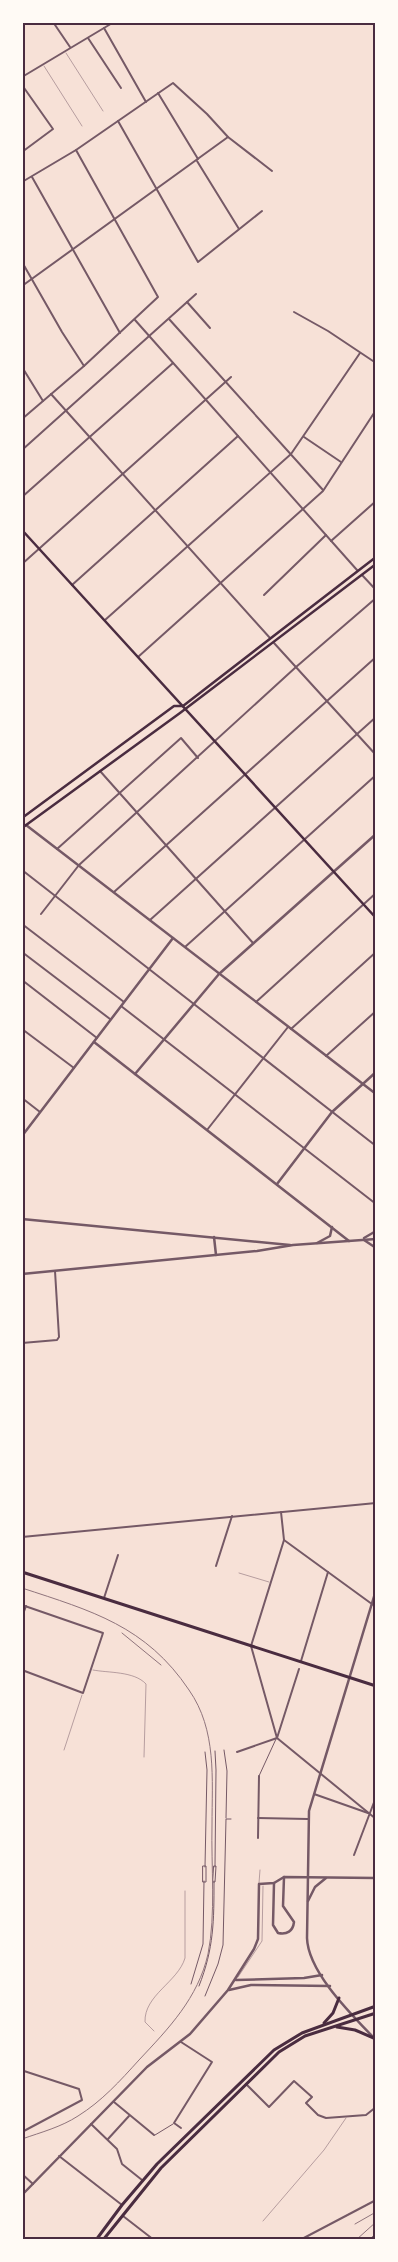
<svg xmlns="http://www.w3.org/2000/svg" width="398" height="2262" viewBox="0 0 398 2262" font-family="'DejaVu Sans',sans-serif">
<style>
.lines{fill:none;stroke-linecap:round;stroke-linejoin:round}
.service{stroke:#755966;stroke-width:0.5}
.pedestrian{stroke:#755966;stroke-width:1}
.minor{stroke:#755966;stroke-width:2}
.tertiary{stroke:#755966;stroke-width:2.5}
.secondary{stroke:#4a2c40;stroke-width:2.5}
.primary{stroke:#4a2c40;stroke-width:3}
.rail{stroke:#8f747c;stroke-width:1}
.neatline{fill:none;stroke:#4a2c40;stroke-width:2}
</style>
<rect width="100%" height="100%" fill="#f7e1d7"/>
<g class="lines">
<!-- service -->
<g class="service">
<path d="M66 53 103 111"/>
<path d="M44 66 82 126"/>
<path d="M239 1573 269 1582"/>
<path d="M93 1670C108 1673 134 1671 146 1684L144 1757"/>
<path d="M64 1750 82 1695"/>
<path d="M259 1883 260 1870"/>
<path d="M238 1977 262 1941 263 1886"/>
<path d="M154 2031 145 2022C144 1995 178 1982 185 1958V1891"/>
<path d="M263 2221 324 2150 346 2118"/>
</g>
<!-- pedestrian -->
<g class="pedestrian">
<path d="M224 1750 227 1771 226 1818"/>
<path d="M215 1751 216 1770 215 1867"/>
<path d="M259 1776 276 1739"/>
<rect x="203" y="1866" width="3" height="16"/>
<path d="M214 1866H216L215 1882H213Z"/>
<path d="M205 1867 207 1770 205 1752"/>
<path d="M191 1984 203 1944 204 1881"/>
<path d="M199 1986C214 1948 214 1921 214 1881"/>
<path d="M205 1996 218 1964 223 1945 226 1819H231"/>
<path d="M155 2135 173 2124"/>
</g>
<!-- minor -->
<g class="minor">
<path d="M53 22 70 47"/>
<path d="M104 28 146 102"/>
<path d="M88 38 121 88"/>
<path d="M22 77 114 22"/>
<path d="M22 85 53 129 22 152"/>
<path d="M158 93 198 159"/>
<path d="M118 121 198 262 262 211"/>
<path d="M197 161 239 229"/>
<path d="M32 177 120 333"/>
<path d="M22 182 76 150 173 83 207 114 228 137 272 171"/>
<path d="M22 262 62 332 84 366"/>
<path d="M22 286 228 137"/>
<path d="M187 302 210 328"/>
<path d="M294 312 328 331 376 363"/>
<path d="M169 319 323 490"/>
<path d="M135 320 357 570"/>
<path d="M22 367 43 401"/>
<path d="M51 394 270 638"/>
<path d="M22 419 84 366 158 297 76 150"/>
<path d="M304 437 341 462"/>
<path d="M22 450 196 294"/>
<path d="M22 497 173 363"/>
<path d="M331 541 376 501"/>
<path d="M22 564 231 377"/>
<path d="M362 575 376 590"/>
<path d="M72 585 238 436"/>
<path d="M264 595 326 535"/>
<path d="M105 620 291 454 360 353"/>
<path d="M274 643 376 755"/>
<path d="M138 657 323 491 376 410"/>
<path d="M100 771 253 943"/>
<path d="M57 849 181 738 198 758"/>
<path d="M22 870 376 1146"/>
<path d="M114 892 376 657"/>
<path d="M41 914 79 865 296 667 376 598"/>
<path d="M150 920 376 717"/>
<path d="M22 924 124 1002"/>
<path d="M185 947 376 775"/>
<path d="M22 952 110 1019"/>
<path d="M22 980 97 1038"/>
<path d="M256 1002 376 893"/>
<path d="M121 1006 376 1204"/>
<path d="M22 1029 74 1068"/>
<path d="M291 1029 376 952"/>
<path d="M326 1056 376 1011"/>
<path d="M22 1098 40 1112"/>
<path d="M207 1130 288 1027"/>
<path d="M22 1343 57 1340 59 1337 55 1271"/>
<path d="M281 1512 284 1540 251 1646 277 1738 376 1819"/>
<path d="M22 1537 376 1503"/>
<path d="M284 1540 376 1607"/>
<path d="M216 1566 232 1516"/>
<path d="M104 1598 118 1555"/>
<path d="M22 1605 103 1633 83 1693 22 1670"/>
<path d="M22 1617 26 1606"/>
<path d="M301 1661 328 1572"/>
<path d="M237 1752 277 1738 299 1669"/>
<path d="M314 1794 368 1813"/>
<path d="M258 1818 308 1819"/>
<path d="M258 1838 259 1776"/>
<path d="M354 1855 376 1797"/>
<path d="M181 2042 212 2062 174 2123 181 2128"/>
<path d="M246 2084 269 2107 294 2081 312 2097 306 2103 318 2115 326 2118 366 2115 376 2107"/>
<path d="M114 2102 154 2135"/>
<path d="M91 2124 117 2149 122 2164 142 2180"/>
<path d="M22 2132 82 2100 79 2089 24 2071"/>
<path d="M108 2139 129 2116"/>
<path d="M59 2156 122 2205"/>
<path d="M22 2174 33 2184"/>
<path d="M123 2216 154 2240"/>
<path d="M300 2240 376 2200"/>
</g>
<!-- tertiary -->
<g class="tertiary">
<path d="M26 825 376 1094"/>
<path d="M94 1042 349 1241"/>
<path d="M135 1074 219 974 376 834"/>
<path d="M22 1136 173 938"/>
<path d="M277 1184 332 1112 376 1072"/>
<path d="M22 1219 290 1245"/>
<path d="M214 1237 216 1255"/>
<path d="M364 1238 376 1231"/>
<path d="M364 1240 376 1248"/>
<path d="M317 1243 330 1236 332 1227"/>
<path d="M22 1274 257 1251 293 1245 376 1239"/>
<path d="M274 1883 273 1925 278 1933C287 1935 293 1931 294 1922L283 1906 284 1877"/>
<path d="M308 1901 315 1887 326 1878"/>
<path d="M236 1980 304 1978 322 1975"/>
<path d="M229 1990 251 1985 330 1986"/>
<path d="M374 2038C351 2014 308 1972 307 1938L309 1811 376 1590"/>
<path d="M22 2195 147 2067 190 2034 228 1990 254 1949 258 1939 259 1884 274 1883 284 1877 376 1878"/>
</g>
<!-- secondary -->
<g class="secondary">
<path d="M22 530 376 918"/>
<path d="M183 706 376 557"/>
<path d="M22 818 174 706H183"/>
<path d="M22 828 180 713 376 564"/>
</g>
<!-- primary -->
<g class="primary">
<path d="M22 1572 376 1686"/>
<path d="M376 2022V2035"/>
<path d="M324 2023 333 2013 339 1998"/>
<path d="M337 2027 355 2030 376 2039"/>
<path d="M96 2240 122 2205 157 2164 274 2050 302 2033 376 2006"/>
<path d="M103 2240 161 2168 279 2052 305 2036 376 2013"/>
</g>
<!-- rail -->
<g class="rail">
<path d="M22 1588C92 1611 146 1626 189 1690 217 1730 212 1779 212 1825 211 1866 216 1914 208 1954 198 1998 169 2028 139 2060 120 2081 102 2101 78 2116 61 2127 42 2132 22 2139"/>
<path d="M122 1633 161 1665"/>
<path d="M355 2224 376 2212"/>
<path d="M356 2240 376 2222"/>
<path d="M369 2240 376 2233"/>
</g>
</g>
<!-- border -->
<rect width="398" height="2262" fill="none" stroke="#fffaf5" stroke-width="48"/>
<rect x="24" y="24" width="350" height="2214" class="neatline"/>
</svg>
